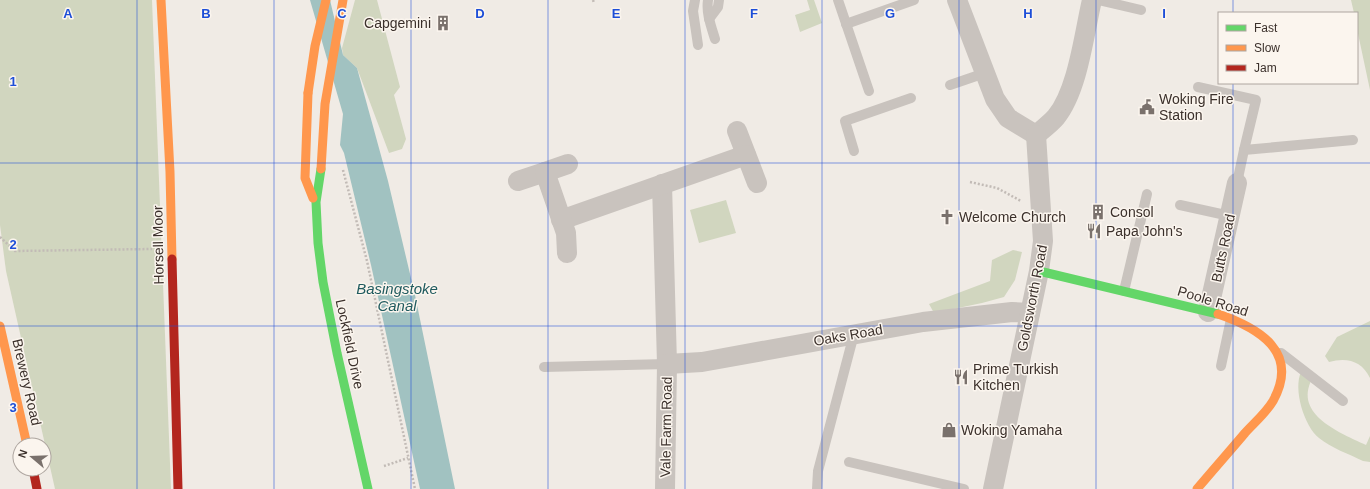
<svg xmlns="http://www.w3.org/2000/svg" width="1370" height="489" viewBox="0 0 1370 489" font-family="Helvetica,sans-serif">
<style>
.green{fill:#d1d6bf}
.water{fill:#a1c2c1}
.lines{fill:none;stroke-linecap:round;stroke-linejoin:round}
.path{stroke:#c2bbb6;stroke-width:2.5;stroke-dasharray:2 2;stroke-linecap:butt}
.lane{stroke:#c9c3be;stroke-width:10}
.street{stroke:#c9c3be;stroke-width:20}
.fast{stroke:#63d668;stroke-width:9}
.slow{stroke:#ff974d;stroke-width:9}
.jam{stroke:#b3261e;stroke-width:9}
.slow-bridge{stroke:#ff974d;stroke-width:9}
.grid{fill:none;stroke:#1d4ed8;stroke-width:1;stroke-opacity:0.55}
.labels{text-anchor:middle;dominant-baseline:central;stroke-width:3;stroke-linejoin:round;paint-order:stroke}
.poi-label{font-size:14px;fill:#3b302b;stroke:#fbf5ee;text-anchor:start}
.street-label{font-size:14px;fill:#3b302b;stroke:#fbf5ee}
.water-label{font-size:15px;font-style:italic;fill:#1f5a5e;stroke:#fbf5ee}
.grid-label{font-size:13px;text-anchor:middle;font-weight:bold;fill:#1d4ed8;stroke:#fbf5ee;stroke-width:3;stroke-linejoin:round;paint-order:stroke}
</style>
<rect width="100%" height="100%" fill="#f0ebe5"/>
<!-- green -->
<g class="green">
<path d="M0 0H152L171 489H55L6 271 0 225Z"/>
<path d="M355 0H377L400 87 394 95 406 139 402 149 389 153 357 68 343 55 342 48Z"/>
<path d="M807 0H814L822 23 800 32 795 15 810 10Z"/>
<path d="M1351 0H1370V90L1357 29V13H1354Z"/>
<path d="M726 200 736 233 699 243 690 210Z"/>
<path d="M1013 250 1022 252 1015 280 1004 297 982 303 934 313 929 304 990 281 992 260Z"/>
<path d="M1370 321V378C1362 361 1347 357 1329 362L1325 356 1337 337Z"/>
<path d="M1301 372 1312 379C1293 415 1341 433 1366 445L1370 436V462L1363 461C1349 454 1331 448 1319 438 1304 426 1293 389 1301 372Z"/>
</g>
<!-- water -->
<path class="water" d="M310 0H330L343 55 357 68 388 181 415 295 455 489H420L371 265 344 153 340 145 343 114Z"/>
<g class="lines">
<!-- path -->
<g class="path">
<path d="M593 0 594 3"/>
<path d="M343 170 367 261 415 489"/>
<path d="M970 182 997 188 1021 201"/>
<path d="M0 237 15 251 152 249"/>
<path d="M384 466 408 458"/>
</g>
<!-- lane -->
<g class="lane">
<path d="M695 0 693 11 698 45"/>
<path d="M708 0C706 13 711 26 715 39"/>
<path d="M838 0 869 91"/>
<path d="M1098 0 1141 10"/>
<path d="M709 19 718 7 719 0"/>
<path d="M846 24 914 0"/>
<path d="M950 85 985 73"/>
<path d="M1198 87 1256 100 1244 150"/>
<path d="M854 151 845 121 911 98"/>
<path d="M1237 183 1244 150 1353 140"/>
<path d="M1180 205 1230 216"/>
<path d="M1124 291 1147 194"/>
<path d="M1281 353 1343 401"/>
<path d="M1221 366 1231 319"/>
<path d="M544 367 667 364"/>
<path d="M849 462 964 489"/>
<path d="M817 489 818 471 854 334"/>
</g>
<!-- street -->
<g class="street">
<path d="M957 0 995 99 1008 118 1036 135"/>
<path d="M737 131 757 183"/>
<path d="M1036 135C1043 129 1051 123 1056 117 1078 90 1084 34 1092 0"/>
<path d="M518 181 545 172"/>
<path d="M662 184 667 364 665 489"/>
<path d="M561 220 746 155"/>
<path d="M567 253 566 233 545 172 568 164"/>
<path d="M1208 312 1237 183"/>
<path d="M667 364 702 362 923 322 1012 312 1030 313"/>
<path d="M993 489 1039 271 1043 241 1036 135"/>
</g>
<!-- fast -->
<g class="fast">
<path d="M321 169 316 202 318 243 323 282 337 353 368 489"/>
<path d="M1039 271 1218 314"/>
</g>
<!-- slow -->
<g class="slow">
<path d="M161 0 170 172 172 259"/>
<path d="M308 93 305 178 313 198"/>
<path d="M0 326 27 445"/>
<path d="M1197 489C1213 470 1229 452 1245 433 1254 423 1266 413 1273 401 1300 352 1259 328 1218 314"/>
</g>
<!-- jam -->
<g class="jam">
<path d="M172 259 178 489"/>
<path d="M33 469 37 489"/>
</g>
<!-- slow-bridge -->
<g class="slow-bridge">
<path d="M308 93 315 46 326 0"/>
<path d="M321 169 325 104 343 0"/>
</g>
</g>
<!-- grid -->
<path class="grid" d="M137 0V489M274 0V489M411 0V489M548 0V489M685 0V489M822 0V489M959 0V489M1096 0V489M1233 0V13M1233 83V489M0 163H1370M0 326H1370"/>
<!-- icons -->
<defs>
<g id="building-bare" transform="scale(1.2)"><path d="M-4-6H4V6H1V3H-1V6H-4ZM-2.5-4.3h1.7v1.8h-1.7ZM.8-4.3h1.7v1.8H.8ZM-2.5-1h1.7V.8h-1.7ZM.8-1h1.7V.8H.8Z" fill="#7a716c" stroke="#fbf5ee" stroke-width="2.5" paint-order="stroke"/></g>
<g id="civic-bare" transform="scale(1.2)"><path d="M-.6-6.5H3V-4.5H.6V-3L4-1V1h2V6H-6V1h2V-1L-.6-3ZM-1.2 2.5V6h2.4V2.5Z" fill="#7a716c" stroke="#fbf5ee" stroke-width="2.5" paint-order="stroke"/></g>
<g id="church-bare" transform="scale(1.2)"><path d="M-1.2-6h2.4v3.5h3.3v2.4h-3.3V6h-2.4V-.1h-3.3v-2.4h3.3Z" fill="#7a716c" stroke="#fbf5ee" stroke-width="2.5" paint-order="stroke"/></g>
<g id="restaurant-bare" transform="scale(1.2)"><path d="M-5-6h1v4h1v-4h1v4h1v-4h1v5L-1.5 .5V6h-2V.5L-5-1ZM5-6V6H3V1.5H1.5Q1.5-4 5-6Z" fill="#7a716c" stroke="#fbf5ee" stroke-width="2.5" paint-order="stroke"/></g>
<g id="shop-bare" transform="scale(1.2)"><path d="M-5-2.5h2.3a2.7 3.5 0 0 1 5.4 0H5L5.5 6h-11ZM-1.5-2.5h3a1.5 2.3 0 0 0-3 0Z" fill="#7a716c" stroke="#fbf5ee" stroke-width="2.5" paint-order="stroke"/></g>
</defs>
<g fill-rule="evenodd">
<use href="#building-bare" x="443" y="23"/>
<use href="#civic-bare" x="1147" y="107"/>
<use href="#building-bare" x="1098" y="212"/>
<use href="#church-bare" x="947" y="217"/>
<use href="#restaurant-bare" x="1094" y="231"/>
<use href="#restaurant-bare" x="961" y="377"/>
<use href="#shop-bare" x="949" y="430"/>
</g>
<g class="labels">
<!-- poi labels -->
<g class="poi-label">
<text x="431" y="23" text-anchor="end">Capgemini</text>
<text x="1159" y="99">Woking Fire<tspan x="1159" dy="16">Station</tspan></text>
<text x="1110" y="212">Consol</text>
<text x="959" y="217">Welcome Church</text>
<text x="1106" y="231">Papa John's</text>
<text x="973" y="369">Prime Turkish<tspan x="973" dy="16">Kitchen</tspan></text>
<text x="961" y="430">Woking Yamaha</text>
</g>
<!-- street labels -->
<g class="street-label">
<text transform="translate(158 245) rotate(-91)">Horsell Moor</text>
<text transform="translate(1223 248) rotate(-78)">Butts Road</text>
<text transform="translate(1032 298) rotate(-79)">Goldsworth Road</text>
<text transform="translate(1213 301) rotate(17)">Poole Road</text>
<text transform="translate(848 335) rotate(-10)">Oaks Road</text>
<text transform="translate(350 344) rotate(78)">Lockfield Drive</text>
<text transform="translate(27 382) rotate(77)">Brewery Road</text>
<text transform="translate(666 427) rotate(-89)">Vale Farm Road</text>
</g>
<!-- water labels -->
<g class="water-label">
<text x="397" y="288">Basingstoke<tspan x="397" dy="17">Canal</tspan></text>
</g>
</g>
<g class="grid-label">
<text x="68" y="18">A</text>
<text x="206" y="18">B</text>
<text x="342" y="18">C</text>
<text x="480" y="18">D</text>
<text x="616" y="18">E</text>
<text x="754" y="18">F</text>
<text x="890" y="18">G</text>
<text x="1028" y="18">H</text>
<text x="1164" y="18">I</text>
<text x="13" y="86">1</text>
<text x="13" y="249">2</text>
<text x="13" y="412">3</text>
</g>
<!-- legend -->
<rect x="1218" y="12" width="140" height="72" fill="#fbf5ee" stroke="#aea6a0"/>
<rect x="1226" y="25" width="20" height="6" fill="#63d668" stroke="#aea6a0"/>
<text x="1254" y="32" font-size="12" fill="#3b302b">Fast</text>
<rect x="1226" y="45" width="20" height="6" fill="#ff974d" stroke="#aea6a0"/>
<text x="1254" y="52" font-size="12" fill="#3b302b">Slow</text>
<rect x="1226" y="65" width="20" height="6" fill="#b3261e" stroke="#aea6a0"/>
<text x="1254" y="72" font-size="12" fill="#3b302b">Jam</text>
<!-- north arrow -->
<g transform="translate(32 457) rotate(289)"><circle r="19" fill="#fbf5ee" stroke="#aea6a0"/>
<path d="M0-3L7 15L0 10L-7 15Z" fill="#7a716c"/>
<text y="-6" font-size="11" font-weight="bold" text-anchor="middle" fill="#3b302b">N</text>
</g>
</svg>
